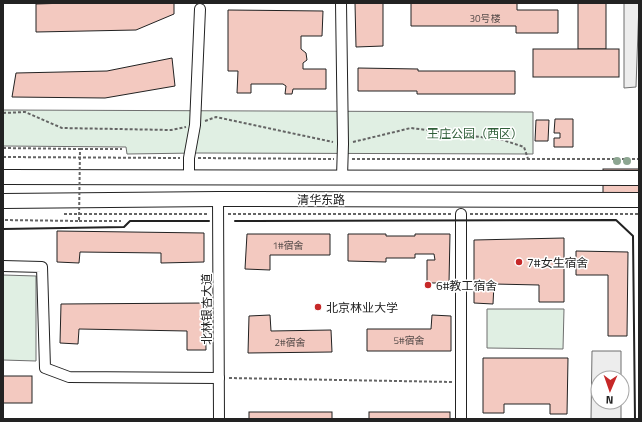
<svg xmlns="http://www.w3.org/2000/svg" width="642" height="422" viewBox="0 0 642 422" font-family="'Titillium Web','Noto Sans SC',sans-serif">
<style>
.green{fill:#e0efe3;stroke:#6f6f6f}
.parking{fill:#ededed;stroke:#6f6f6f}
.building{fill:#f3c9c0;stroke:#222}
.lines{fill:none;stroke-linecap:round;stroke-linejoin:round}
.minor-casing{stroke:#222;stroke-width:12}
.secondary-casing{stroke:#222;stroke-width:16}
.path{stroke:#646464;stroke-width:2;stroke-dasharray:3 2;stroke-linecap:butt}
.minor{stroke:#fff;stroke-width:10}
.secondary{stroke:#fff;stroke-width:14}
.path-bridge{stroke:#646464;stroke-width:2;stroke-dasharray:3 2;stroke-linecap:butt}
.wall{stroke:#222;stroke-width:2}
.tree{fill:#8da692}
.poi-dot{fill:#c62828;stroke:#fff;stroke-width:1.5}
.labels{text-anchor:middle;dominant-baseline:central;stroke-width:3;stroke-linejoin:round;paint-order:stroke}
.number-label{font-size:10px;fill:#564c4a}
.park-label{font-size:12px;fill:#2f5e38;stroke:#fff}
.street-label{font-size:12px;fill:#222;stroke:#fff}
.poi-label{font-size:12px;fill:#222;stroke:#fff;text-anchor:start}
</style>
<rect width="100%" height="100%" fill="#fff"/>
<!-- green -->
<g class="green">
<path d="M3 110 533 112V154L196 153 127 154 126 147 3 146Z"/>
<path d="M3 275 36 276V361L3 360Z"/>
<path d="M487 309H564L563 349 487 348Z"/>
</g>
<!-- parking -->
<g class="parking">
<path d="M624 3H639L636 87 624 88Z"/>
<path d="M592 351H621V378H598V402H621V419H591Z"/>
</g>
<!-- building -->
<g class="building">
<path d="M68 3H174V14L136 30 36 32V4Z"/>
<path d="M355 3H383V46L356 47Z"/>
<path d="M411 3H517V10H558V33H516V26H411Z"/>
<rect x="578" y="3" width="28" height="46"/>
<path d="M228 10 323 11 322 36H301V49L306 53 307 60 303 63V69H326V89H293L292 94H285L286 86 283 84H251V93H237L238 71H228Z"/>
<rect x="533" y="49" width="86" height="28"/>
<path d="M172 58 175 86 105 98 12 97 16 73 107 71Z"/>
<path d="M358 68 418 69V71H515V94H417V91H358Z"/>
<path d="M555 119H573V147H554V138H560V133H554Z"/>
<path d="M536 120H549L548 141H535Z"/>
<rect x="603" y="169" width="36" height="36"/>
<path d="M57 231 204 233V262L161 263V253L80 252 79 263 57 262Z"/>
<path d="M247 234H330V255H270V270L245 269Z"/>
<path d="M348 234H386V236H415V234H450L449 283H427V260H435L434 254H415V258H386V262L348 261Z"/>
<path d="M564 238V302H539V285L494 284 493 304 474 303V240Z"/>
<path d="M576 251 628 252 627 336H608V275H576Z"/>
<path d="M205 303 206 350H187V331L79 329 78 344 60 343 61 304Z"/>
<path d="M270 315 271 331 331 330 332 352 248 353 249 316Z"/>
<path d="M432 315 451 316V351H367V329H431Z"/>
<path d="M483 358H568L567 414H550V404H504V413H483Z"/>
<rect x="3" y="376" width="29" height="27"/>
<rect x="249" y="412" width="83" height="7"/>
<rect x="369" y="412" width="81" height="7"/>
</g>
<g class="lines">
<!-- minor casing -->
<g class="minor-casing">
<g id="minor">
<path d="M341 3 343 144 342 177"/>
<path d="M189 177V158L195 125 200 9"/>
<path d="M218 199 219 419"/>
<path d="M3 266 42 267 45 368 69 377 219 378"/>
<path d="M461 419V214"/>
</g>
</g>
<!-- secondary casing -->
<g class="secondary-casing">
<g id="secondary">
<path d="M3 177 639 178"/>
<path d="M3 201 218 199 639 200"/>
</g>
</g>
<!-- path -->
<g class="path">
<path d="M3 113 25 112 62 128 171 130 186 127"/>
<path d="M205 121 216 117 333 142"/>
<path d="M353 142 411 128 503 140 524 147 528 159"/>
<path d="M80 149H122"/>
<path d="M3 157 180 158"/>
<path d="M198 158 334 159"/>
<path d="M352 159H639"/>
<path d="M64 214H208"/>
<path d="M228 214H452"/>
<path d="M470 214H639"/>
<path d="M79 221H121"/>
<path d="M229 378 452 382"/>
</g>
<!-- minor -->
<use href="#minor" class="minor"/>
<!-- secondary -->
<use href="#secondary" class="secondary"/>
<!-- path-bridge -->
<path class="path-bridge" d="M3 148 80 149 79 221 3 220"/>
<!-- wall -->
<g class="wall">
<path d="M235 221 616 220 633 236 635 419"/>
<path d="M3 229 124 227 130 221H209"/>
</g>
</g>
<!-- trees -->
<g class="tree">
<circle cx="617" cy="161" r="4"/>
<circle cx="627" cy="161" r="4"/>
</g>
<!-- markers -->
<g class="poi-dot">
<circle cx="519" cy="262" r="4"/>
<circle cx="428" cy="285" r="4"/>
<circle cx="318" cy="307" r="4"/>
</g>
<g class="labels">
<!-- number labels -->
<g class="number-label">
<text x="485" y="18">30号楼</text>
<text x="288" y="245">1#宿舍</text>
<text x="409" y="340">5#宿舍</text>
<text x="290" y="342">2#宿舍</text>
</g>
<!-- park labels -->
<g class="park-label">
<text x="475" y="133">王庄公园（西区）</text>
</g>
<!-- street labels -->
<g class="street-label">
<text x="321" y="199">清华东路</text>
<text transform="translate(206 309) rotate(-90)">北林银杏大道</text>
</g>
<!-- poi labels -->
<g class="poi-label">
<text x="527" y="262">7#女生宿舍</text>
<text x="436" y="285">6#教工宿舍</text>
<text x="326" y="307">北京林业大学</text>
</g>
</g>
<!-- border -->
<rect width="642" height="422" fill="none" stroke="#222222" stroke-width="8"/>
<!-- north arrow -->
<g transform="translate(610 390) rotate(182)"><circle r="19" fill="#ffffff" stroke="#a7a7a7"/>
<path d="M0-3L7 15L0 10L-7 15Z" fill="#c62828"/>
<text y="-6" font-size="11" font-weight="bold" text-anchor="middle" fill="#222222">N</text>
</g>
</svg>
